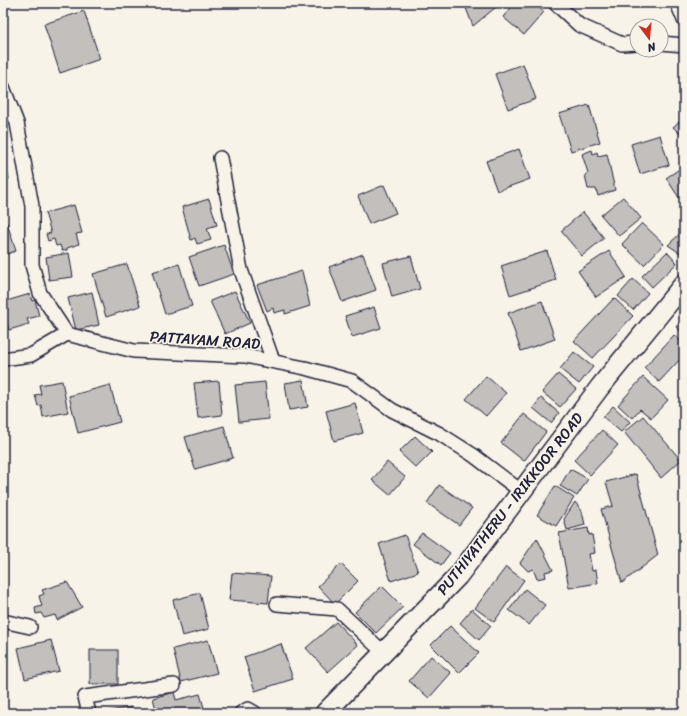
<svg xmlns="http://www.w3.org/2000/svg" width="687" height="716" viewBox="0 0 687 716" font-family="Sriracha,sans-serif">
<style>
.building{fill:#c2bfbd;stroke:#22223b}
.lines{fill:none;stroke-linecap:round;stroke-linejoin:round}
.minor-casing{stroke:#22223b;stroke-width:16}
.secondary-casing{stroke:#22223b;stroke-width:22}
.minor{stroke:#f7f3e8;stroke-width:13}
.secondary{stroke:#f7f3e8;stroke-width:19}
.labels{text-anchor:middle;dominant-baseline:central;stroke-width:3.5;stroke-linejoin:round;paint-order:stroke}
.street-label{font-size:15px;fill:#22223b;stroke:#f7f3e8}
</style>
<rect width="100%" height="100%" fill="#f7f3e8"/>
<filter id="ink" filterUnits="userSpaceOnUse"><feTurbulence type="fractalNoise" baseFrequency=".025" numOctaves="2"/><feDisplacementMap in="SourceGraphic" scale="8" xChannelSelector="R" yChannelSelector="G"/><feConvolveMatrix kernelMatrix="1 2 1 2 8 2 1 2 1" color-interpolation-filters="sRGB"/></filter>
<g filter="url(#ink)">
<!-- building -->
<g class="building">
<path d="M464 3H501L473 26Z"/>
<path d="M515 3H534L544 12 524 35 503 17Z"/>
<path d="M84 11 100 59 60 73 44 24Z"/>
<path d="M523 64 536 99 508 109 495 74Z"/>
<path d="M589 105 600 142 571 151 559 114Z"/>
<path d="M684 118V134L681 135 673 127Z"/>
<path d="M660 135 669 165 640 174 631 144Z"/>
<path d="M519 149 530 179 497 191 486 161Z"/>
<path d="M592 150 593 154 597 152 598 156 607 154 615 190 598 196 596 189H588L585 175 588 173 582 154Z"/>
<path d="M3 152 9 179 3 181Z"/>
<path d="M684 166V205L666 178Z"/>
<path d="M384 185 396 213 369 224 358 196Z"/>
<path d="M623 197 641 218 619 236 601 215Z"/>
<path d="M209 199 217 225 207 228 211 240 197 244 195 238 191 240 182 207Z"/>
<path d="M74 205 82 233 76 234 79 244 67 248V250L62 251 60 245 56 246 54 239 48 241 46 234 51 233 45 213Z"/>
<path d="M583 212 604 238 582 256 561 231Z"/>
<path d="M7 223 16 251 3 255V224Z"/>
<path d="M642 223 664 244 644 265 622 244Z"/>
<path d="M684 230V254L683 255 668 245Z"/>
<path d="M224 245 234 274 199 286 189 257Z"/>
<path d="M547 251 556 280 510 295 501 266Z"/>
<path d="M609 251 626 277 596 297 578 271Z"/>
<path d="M667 252 677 263 652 287 642 276Z"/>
<path d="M69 253 73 277 49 280 46 257Z"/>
<path d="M363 254 376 290 342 302 329 267Z"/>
<path d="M411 256 420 289 392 297 383 263Z"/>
<path d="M127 264 140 306 106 317 93 274Z"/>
<path d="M179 264 192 306 165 314 152 272Z"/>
<path d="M302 271 310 306 285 314V310L274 313 273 308 267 311 257 285Z"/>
<path d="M633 279 648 293 633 310 618 296Z"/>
<path d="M235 291 250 323 225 334 210 301Z"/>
<path d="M92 292 99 325 76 330 68 298Z"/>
<path d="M30 294 32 301 35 300 39 316 27 319 29 324 9 330 3 310V302Z"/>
<path d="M614 298 633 316 593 358 574 341Z"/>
<path d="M542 301 555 339 521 351 508 313Z"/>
<path d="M374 307 381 328 352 337 345 316Z"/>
<path d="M684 317V334L676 327Z"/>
<path d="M674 335 684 344V355L659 382 644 368Z"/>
<path d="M574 352 593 367 579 384 560 369Z"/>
<path d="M558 374 576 389 560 407 542 392Z"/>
<path d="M486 376 506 393 486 416 466 399Z"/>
<path d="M643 377 668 400 651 418 640 409 632 418 618 405Z"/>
<path d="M303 380 308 407 289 410 285 383Z"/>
<path d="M62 381 68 412 43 417 41 405 38 406 35 395 41 394 39 385Z"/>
<path d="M219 381 222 415 198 418 194 383Z"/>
<path d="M265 382 269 419 239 422 235 385Z"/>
<path d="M110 385 120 422 78 433 69 396Z"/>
<path d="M541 398 559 413 551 423 533 408Z"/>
<path d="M355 403 363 433 334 441 326 411Z"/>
<path d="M613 406 630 422 621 432 603 417Z"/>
<path d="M524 414 546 432 524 461 501 443Z"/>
<path d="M643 416 681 460 661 478 624 432Z"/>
<path d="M224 426 233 458 195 469 185 437Z"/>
<path d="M602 430 618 445 590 475 574 460Z"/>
<path d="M415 436 432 452 416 468 399 452Z"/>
<path d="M387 462 405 477 390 495 372 480Z"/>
<path d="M570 469 588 479 577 496 560 486Z"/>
<path d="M636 474 658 555 622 583 601 509 613 506 606 482Z"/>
<path d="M439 485 472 508 459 525 427 503Z"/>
<path d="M555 486 574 498 556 526 537 515Z"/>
<path d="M575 502 582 511 585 525 567 530 564 519Z"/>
<path d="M588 528 589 535 592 534 595 553 589 554 592 571 596 570 598 583 569 588 559 533Z"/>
<path d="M422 533 450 553 441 565 413 544Z"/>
<path d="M405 535 418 572 391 581 379 544Z"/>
<path d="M537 538 553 570 545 572 546 577 537 579 533 569 528 571 520 563Z"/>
<path d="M341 564 358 581 335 604 318 586Z"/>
<path d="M506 567 524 580 494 622 475 608Z"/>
<path d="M232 573 271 576 268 603 229 600Z"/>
<path d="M67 582 82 607 57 620 55 615 44 618 41 613 36 614 35 608 42 606 39 596 44 594 42 590Z"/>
<path d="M382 586 403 607 376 633 355 612Z"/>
<path d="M525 589 545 605 529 625 509 610Z"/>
<path d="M200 593 209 629 182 636 173 600Z"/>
<path d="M472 609 491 626 479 640 460 623Z"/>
<path d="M336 622 358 645 328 672 306 648Z"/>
<path d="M450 626 479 653 459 673 431 645Z"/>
<path d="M51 640 59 671 25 679 18 648Z"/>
<path d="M208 640 217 673 181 682 173 649Z"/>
<path d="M281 644 293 679 255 691 244 657Z"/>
<rect x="90" y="650" width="28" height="34"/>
<path d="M431 656 451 673 429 698 409 681Z"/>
<path d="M174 692 176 700 200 694 205 711 157 713 153 698Z"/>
<path d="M131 707 132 713H99Z"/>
</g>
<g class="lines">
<!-- minor casing -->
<g class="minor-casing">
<g id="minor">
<path d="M555 3 579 25 622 44 637 43"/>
<path d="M677 3 684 20"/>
<path d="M661 43 684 45"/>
<path d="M3 87 17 123 32 206V265L40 293 67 334"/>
<path d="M220 158 241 270 273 361"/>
<path d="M3 359 31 355 67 334 134 351 245 356 305 368 352 381 392 410 440 434 473 455 522 492"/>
<path d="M277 604 337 609 384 653"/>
<path d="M3 621 30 627"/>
<path d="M89 713 85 697 174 685"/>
<path d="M241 713 248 709 255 713"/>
</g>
</g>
<!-- secondary casing -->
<g class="secondary-casing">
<path id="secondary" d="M325 713 458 576 600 387 684 284"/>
</g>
<!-- minor -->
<use href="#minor" class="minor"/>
<!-- secondary -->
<use href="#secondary" class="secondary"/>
</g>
</g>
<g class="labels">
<!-- street labels -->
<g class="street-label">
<text transform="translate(205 340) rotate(4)">PATTAYAM ROAD</text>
<text transform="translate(510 504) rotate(-52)">PUTHIYATHERU - IRIKKOOR ROAD</text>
</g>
</g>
<!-- margin -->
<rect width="687" height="716" fill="none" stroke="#f7f3e8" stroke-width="16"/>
<rect x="8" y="8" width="671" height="700" fill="none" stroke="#22223b" stroke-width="1.5" filter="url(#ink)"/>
<!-- north arrow -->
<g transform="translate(649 38) rotate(164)"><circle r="19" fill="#f7f3e8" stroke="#a29fa3"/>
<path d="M0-3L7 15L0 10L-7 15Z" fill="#c8321e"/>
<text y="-6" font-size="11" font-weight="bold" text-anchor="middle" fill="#22223b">N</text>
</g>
</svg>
